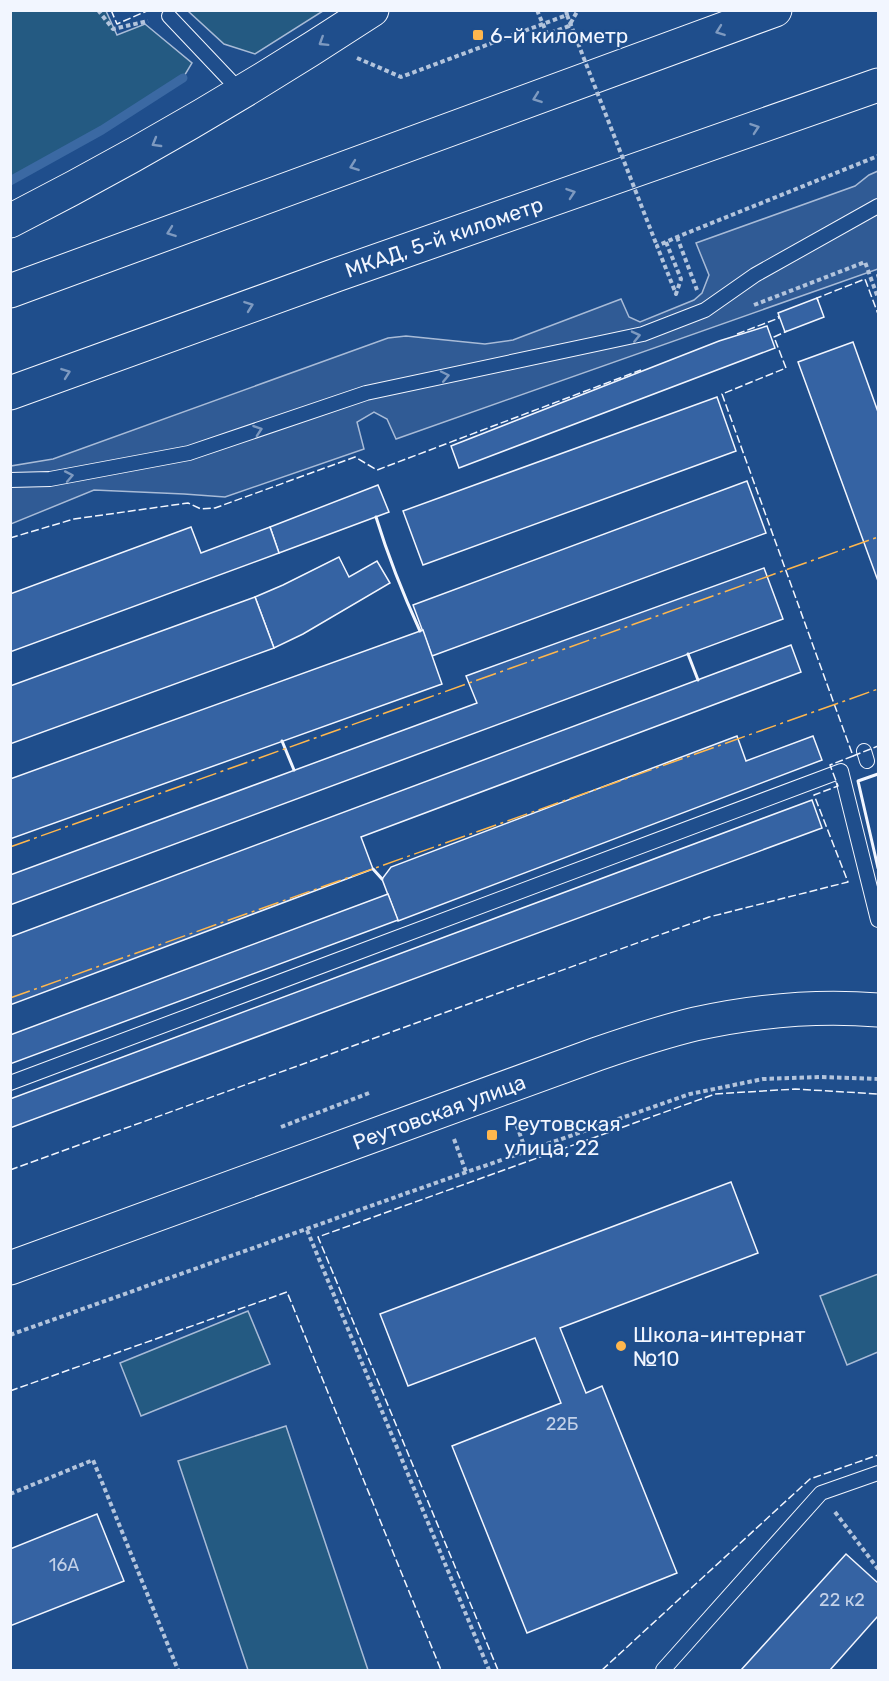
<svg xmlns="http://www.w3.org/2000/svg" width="889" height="1681" viewBox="0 0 889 1681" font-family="Rubik,sans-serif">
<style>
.green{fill:#245a82;stroke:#a8bbd7;stroke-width:1.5}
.parking{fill:#305b95;stroke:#a8bbd7;stroke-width:1.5}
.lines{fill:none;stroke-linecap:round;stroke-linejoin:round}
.stream{stroke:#3b69a3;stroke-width:9}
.building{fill:#3563a3;stroke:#f2f6ff;stroke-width:1.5}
.service-casing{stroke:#f2f6ff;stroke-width:16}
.tertiary-casing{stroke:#f2f6ff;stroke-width:35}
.secondary-casing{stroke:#f2f6ff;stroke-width:35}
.trunk-casing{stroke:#f2f6ff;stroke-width:35}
.path{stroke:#b3c4dc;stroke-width:4;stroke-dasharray:4.5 3;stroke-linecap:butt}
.service{stroke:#1f4e8c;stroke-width:14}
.tertiary{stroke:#1f4e8c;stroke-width:33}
.secondary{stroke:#1f4e8c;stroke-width:33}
.trunk{stroke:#1f4e8c;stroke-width:33}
.path-bridge{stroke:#b3c4dc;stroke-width:4;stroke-dasharray:4.5 3;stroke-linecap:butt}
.fence{stroke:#f2f6ff;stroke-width:1.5;stroke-dasharray:8 3;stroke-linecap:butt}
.wall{stroke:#f2f6ff;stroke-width:3}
.power{stroke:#ffb74d;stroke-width:1.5;stroke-dasharray:21 4.5 3 4.5;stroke-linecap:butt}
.oneway{stroke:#7e9ac0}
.poi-dot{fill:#ffb74d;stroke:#1f4e8c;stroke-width:2}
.labels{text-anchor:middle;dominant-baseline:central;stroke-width:4.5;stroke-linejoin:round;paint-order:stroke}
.number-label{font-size:18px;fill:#c3d1e8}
.poi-label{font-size:21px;fill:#f2f6ff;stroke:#1f4e8c;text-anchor:start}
.street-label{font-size:21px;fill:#f2f6ff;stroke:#1f4e8c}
</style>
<rect width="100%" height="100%" fill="#1f4e8c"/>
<!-- green -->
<g class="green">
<path d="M11 10 106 11 117 35 145 24 192 63 183 78 102 130 11 181Z"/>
<path d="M188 11H323L255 54 224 44Z"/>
<path d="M878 1274V1352L847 1365 820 1296Z"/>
<path d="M248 1311 270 1364 141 1416 120 1363Z"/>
<path d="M286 1426 368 1670H248L178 1461Z"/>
</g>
<!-- parking -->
<path class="parking" d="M878 171V269L396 439 387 419 374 412 357 422 364 449 225 497 184 494 94 490 11 524V466L53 459 388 338 406 336 485 344 513 340 621 299 629 317 640 322 694 300 702 293 709 275 696 243 855 186 869 175Z"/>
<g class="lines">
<!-- stream -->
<path class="stream" d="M10 181 102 130 183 78"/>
</g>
<!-- building -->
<g class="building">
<path d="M817 298 824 317 785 332 778 313Z"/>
<path d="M767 326 775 348 459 468 451 446 719 341Z"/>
<path d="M853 342 878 412V581L798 362Z"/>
<path d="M717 397 736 451 423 565 403 511Z"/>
<path d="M747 481 766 533 432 656 413 605Z"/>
<path d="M378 485 389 512 279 553 270 527Z"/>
<path d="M191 527 201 553 270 527 279 553 10 652V594Z"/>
<path d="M339 557 349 577 377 561 390 583 303 634 274 648 255 597 283 585Z"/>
<path d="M764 568 783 619 10 905V875L477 703 466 676Z"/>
<path d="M255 597 274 648 10 744V686Z"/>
<path d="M423 630 442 684 10 839V779Z"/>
<path d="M791 645 801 672 361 837 373 869 10 1005V937Z"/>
<path d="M737 736 746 761 813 736 822 760 398 921 382 879 391 867Z"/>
<path d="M812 800 822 828 10 1128V1099Z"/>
<path d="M388 894 398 920 10 1064V1035Z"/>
<path d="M731 1182 758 1253 560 1328 586 1393 602 1386 677 1573 527 1633 452 1446 561 1403 535 1338 408 1386 380 1314Z"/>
<path d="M97 1514 124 1581 10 1626V1549Z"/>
<path d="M846 1554 878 1583V1616L830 1670H741Z"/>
</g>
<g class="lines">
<!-- service casing -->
<g class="service-casing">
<g id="service">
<path d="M169 16 242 93"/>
<path d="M10 480 50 479 189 453 366 393 643 334 705 310 755 275 878 206"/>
<path d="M864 751 867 761"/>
<path d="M10 1083 841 771 878 920"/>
<path d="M663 1670 821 1493 878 1473"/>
</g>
</g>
<!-- tertiary casing -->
<g class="tertiary-casing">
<path id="tertiary" d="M10 1268 597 1054C629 1043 662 1032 695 1024 754 1011 818 1005 878 1010"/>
</g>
<!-- secondary casing -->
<g class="secondary-casing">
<path id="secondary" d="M10 221C135 157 255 87 372 10"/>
</g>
<!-- trunk casing -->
<g class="trunk-casing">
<g id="trunk">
<path d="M10 291 775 10"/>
<path d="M10 393 336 275 878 85"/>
</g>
</g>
<!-- path -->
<g class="path">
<path d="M98 10 113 29 148 21"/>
<path d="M537 10 547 34 569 26 578 10"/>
<path d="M357 58 401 77 567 15 566 10"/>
<path d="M677 237 697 290"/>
<path d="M666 242 681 279 676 294 657 246 677 237 878 156"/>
<path d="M754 305 865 262 878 298"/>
<path d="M514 1118 526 1151"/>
<path d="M281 1127 369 1093"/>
<path d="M454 1139 466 1172"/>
<path d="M307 1230 489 1670"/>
<path d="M10 1335 404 1194 690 1094 763 1079 821 1077 878 1079"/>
<path d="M10 1494 93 1460 178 1670"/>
<path d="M835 1512 878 1569"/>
</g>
<!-- service -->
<use href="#service" class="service"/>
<!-- tertiary -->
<use href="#tertiary" class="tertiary"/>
<!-- secondary -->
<use href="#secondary" class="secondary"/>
<!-- trunk -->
<use href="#trunk" class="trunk"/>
<!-- path-bridge -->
<path class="path-bridge" d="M567 15 657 246"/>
<!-- fence -->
<g class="fence">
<path d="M111 10 117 24 149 10"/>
<path d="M878 274 877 275 878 279"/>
<path d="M818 301 817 298 865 279 878 314"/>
<path d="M737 334 779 318 778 316"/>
<path d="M10 538 74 519 188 503 201 509 215 508 355 457 377 470 641 370"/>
<path d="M853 756 878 746"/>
<path d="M10 1170 709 917 848 882 814 795 838 786 830 765 853 756 722 394 786 368 774 337 787 331"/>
<path d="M10 1391 287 1292 441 1670"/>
<path d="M498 1670 318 1237 715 1094 795 1089 878 1094"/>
<path d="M602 1670 810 1479 878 1455"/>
</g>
<!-- wall -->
<g class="wall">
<path d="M376 517C388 556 403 594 420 631"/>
<path d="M688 654 698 680"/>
<path d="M282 741 294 770"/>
<path d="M878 774 858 781 878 868"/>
<path d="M373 869 382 879"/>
</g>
<!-- power -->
<g class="power">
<path d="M10 847 878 537"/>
<path d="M10 998 878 689"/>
</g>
</g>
<!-- one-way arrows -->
<defs><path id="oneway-chevron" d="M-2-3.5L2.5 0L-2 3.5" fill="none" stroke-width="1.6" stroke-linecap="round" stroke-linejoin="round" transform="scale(1.5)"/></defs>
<g class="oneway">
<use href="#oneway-chevron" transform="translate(720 31) rotate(160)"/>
<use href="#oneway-chevron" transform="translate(323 42) rotate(148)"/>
<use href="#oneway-chevron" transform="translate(537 98) rotate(160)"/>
<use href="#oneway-chevron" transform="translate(755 128) rotate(-19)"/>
<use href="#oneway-chevron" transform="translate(156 143) rotate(150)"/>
<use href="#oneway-chevron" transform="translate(354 166) rotate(160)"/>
<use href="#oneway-chevron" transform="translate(571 193) rotate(-19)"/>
<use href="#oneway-chevron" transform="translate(171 232) rotate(160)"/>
<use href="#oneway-chevron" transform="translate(249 306) rotate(-20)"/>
<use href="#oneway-chevron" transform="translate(636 336) rotate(-13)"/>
<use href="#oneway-chevron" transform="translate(66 373) rotate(-20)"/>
<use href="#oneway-chevron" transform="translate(445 376) rotate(-12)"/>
<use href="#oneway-chevron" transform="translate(258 430) rotate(-19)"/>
<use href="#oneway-chevron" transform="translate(69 476) rotate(-11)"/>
</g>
<!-- markers -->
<g class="poi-dot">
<rect x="472" y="29" width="12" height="12" rx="3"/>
<rect x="486" y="1129" width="12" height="12" rx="3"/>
<circle cx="621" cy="1346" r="6"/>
</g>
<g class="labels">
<!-- number labels -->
<g class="number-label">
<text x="562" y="1424">22Б</text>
<text x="64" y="1565">16А</text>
<text x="842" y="1600">22 к2</text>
</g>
<!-- poi labels -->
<g class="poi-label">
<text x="490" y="35">6-й километр</text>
<text x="504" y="1123">Реутовская<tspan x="504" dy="24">улица, 22</tspan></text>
<text x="633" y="1334">Школа-интернат<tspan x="633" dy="24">№10</tspan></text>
</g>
<!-- street labels -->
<g class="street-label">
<text transform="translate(444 237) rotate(-19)">МКАД, 5-й километр</text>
<text transform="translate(439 1112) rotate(-20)">Реутовская улица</text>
</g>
</g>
<!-- border -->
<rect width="889" height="1681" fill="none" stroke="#f2f6ff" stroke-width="24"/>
</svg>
